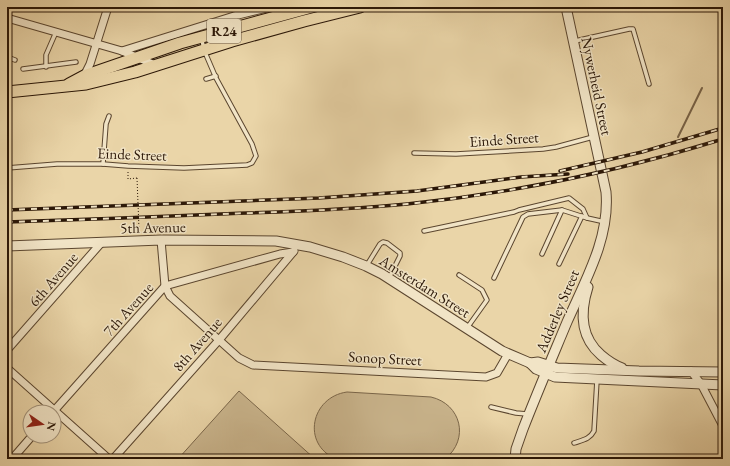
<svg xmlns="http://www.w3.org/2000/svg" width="730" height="466" viewBox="0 0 730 466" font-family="'EB Garamond',serif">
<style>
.green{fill:#cab58d;stroke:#7a664a}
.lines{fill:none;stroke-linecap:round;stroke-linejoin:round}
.stream{stroke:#776247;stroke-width:2}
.service-casing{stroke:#5b462f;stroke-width:5.5}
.minor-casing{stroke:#5b462f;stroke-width:9}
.tertiary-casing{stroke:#5b462f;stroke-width:11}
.primary-casing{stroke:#2b1707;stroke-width:13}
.path{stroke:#2b1707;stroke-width:1;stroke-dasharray:1 2;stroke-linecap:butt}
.service{stroke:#f1e4c6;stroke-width:3.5}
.minor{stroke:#f1e4c6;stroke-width:7}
.tertiary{stroke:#f1e4c6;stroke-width:9}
.primary{stroke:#ead5a8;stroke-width:11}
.rail-casing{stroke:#2b1707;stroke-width:3.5}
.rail{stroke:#f1e4c6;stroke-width:2;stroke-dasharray:6;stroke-linecap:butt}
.path-bridge{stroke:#2b1707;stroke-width:1;stroke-dasharray:1 2;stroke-linecap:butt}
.labels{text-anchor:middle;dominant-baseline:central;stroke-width:3;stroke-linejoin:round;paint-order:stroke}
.shield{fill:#f1e4c6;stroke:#665440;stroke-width:1}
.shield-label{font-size:14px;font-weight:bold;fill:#2b1707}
.street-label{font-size:15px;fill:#2b1707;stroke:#f1e4c6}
</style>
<rect width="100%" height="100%" fill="#ead5a8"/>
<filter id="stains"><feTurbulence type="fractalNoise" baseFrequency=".005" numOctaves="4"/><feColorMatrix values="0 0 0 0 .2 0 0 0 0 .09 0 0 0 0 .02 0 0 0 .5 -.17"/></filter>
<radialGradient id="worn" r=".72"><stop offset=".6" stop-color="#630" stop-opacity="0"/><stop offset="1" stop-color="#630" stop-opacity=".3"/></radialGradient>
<!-- green -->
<g class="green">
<path d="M239 391 315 459H178Z"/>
<path d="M347 392 431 397C461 404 470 439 445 459H336C301 444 311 397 347 392Z"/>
</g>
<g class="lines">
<!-- stream -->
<path class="stream" d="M678 137 702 88"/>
<!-- service casing -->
<g class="service-casing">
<g id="service">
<path d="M575 41 629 29H633L649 84"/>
<path d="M7 57 15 60"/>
<path d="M46 67V55L56 32"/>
<path d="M23 69 76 62"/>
<path d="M206 79 216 76"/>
<path d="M414 153 456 154 543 149 556 147 593 137"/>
<path d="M103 164 106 124 109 116"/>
<path d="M7 168 57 164H103L128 166 184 168 247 165 252 163 256 156 252 144 216 78 204 50 202 40"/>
<path d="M424 231 514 212 519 210 569 198 583 209 587 218"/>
<path d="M542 254 562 210"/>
<path d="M559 264 582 216"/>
<path d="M367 265 380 244 383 242 387 243 400 253V256L389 278"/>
<path d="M459 275 482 290 487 300 467 328"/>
<path d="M494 278 523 217 528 214 562 210 587 218 605 222"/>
<path d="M491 407 516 413 527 414"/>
<path d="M574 443C583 440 590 439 594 431L597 380"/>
</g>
</g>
<!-- minor casing -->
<g class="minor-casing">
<g id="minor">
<path d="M7 18 122 51 155 65"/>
<path d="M122 51 234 16 271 7"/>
<path d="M84 76 90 64 108 7"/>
<path d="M161 240 165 286 170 296 239 358 253 365 486 377 497 373 508 354"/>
<path d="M7 350 102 242"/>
<path d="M7 368 109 459"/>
<path d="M691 371 701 384 723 426"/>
<path d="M53 412 165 286 280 254 293 252"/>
<path d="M12 459 32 436"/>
<path d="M113 459 219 340 294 251"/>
</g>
</g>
<!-- tertiary casing -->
<g class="tertiary-casing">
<g id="tertiary">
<path d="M7 246 161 240 276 241 310 247 343 257 366 266 382 274 502 351 530 363 538 362 557 368 639 371 723 372"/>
<path d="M588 287C580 312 580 337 601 355 608 361 614 365 622 368"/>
<path d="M530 363 536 369 555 377 723 385"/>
<path d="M515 459 516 449 523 429C537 393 552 358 567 322 585 281 610 238 606 192L566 7"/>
</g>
</g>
<!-- primary casing -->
<g class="primary-casing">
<g id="primary">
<path d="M69 84 84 76 180 43 312 7"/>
<path d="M7 92 86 84 135 72 232 41 304 21 360 7"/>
</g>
</g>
<!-- path -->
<path class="path" d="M128 172V179L137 178"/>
<!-- service -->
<use href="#service" class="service"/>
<!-- minor -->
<use href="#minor" class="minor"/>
<!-- tertiary -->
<use href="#tertiary" class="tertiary"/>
<!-- primary -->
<use href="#primary" class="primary"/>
<!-- rail casing -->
<g class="rail-casing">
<g id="rail">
<path d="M560 171 642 152 723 128"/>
<path d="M7 210 319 198 417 191 521 177 568 174"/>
<path d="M7 222C78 220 150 217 221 214 283 212 345 210 407 204 514 193 620 171 723 139"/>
</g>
</g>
<!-- rail -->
<use href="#rail" class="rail"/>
<!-- path-bridge -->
<path class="path-bridge" d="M137 178 139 229"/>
</g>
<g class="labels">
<!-- shield labels -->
<rect class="shield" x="207" y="19" width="34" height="24" rx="3"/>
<g class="shield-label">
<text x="224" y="31">R24</text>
</g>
<!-- street labels -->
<g class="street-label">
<text transform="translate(597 86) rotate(78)">Nywerheid Street</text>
<text transform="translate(504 139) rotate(-4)">Einde Street</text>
<text transform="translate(132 154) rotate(2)">Einde Street</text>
<text transform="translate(153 227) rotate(-1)">5th Avenue</text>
<text transform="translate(53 279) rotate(-49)">6th Avenue</text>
<text transform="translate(425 286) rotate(32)">Amsterdam Street</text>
<text transform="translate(128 309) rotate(-48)">7th Avenue</text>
<text transform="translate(557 311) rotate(-67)">Adderley Street</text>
<text transform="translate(197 344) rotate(-49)">8th Avenue</text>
<text transform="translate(385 358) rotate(3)">Sonop Street</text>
</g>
</g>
<!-- margin -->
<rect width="730" height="466" fill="none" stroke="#ead5a8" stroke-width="24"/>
<rect x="8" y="8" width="714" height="450" fill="none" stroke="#2b1707" stroke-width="2"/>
<rect x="12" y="12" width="706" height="442" fill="none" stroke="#2b1707"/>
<!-- north arrow -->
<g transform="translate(42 424) rotate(103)"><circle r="19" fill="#f1e4c6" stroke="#a2927a"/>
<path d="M0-3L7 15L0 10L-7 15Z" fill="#8f2418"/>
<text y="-6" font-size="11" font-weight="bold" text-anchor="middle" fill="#2b1707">N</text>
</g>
<rect width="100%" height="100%" filter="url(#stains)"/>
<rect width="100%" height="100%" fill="url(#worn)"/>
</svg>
